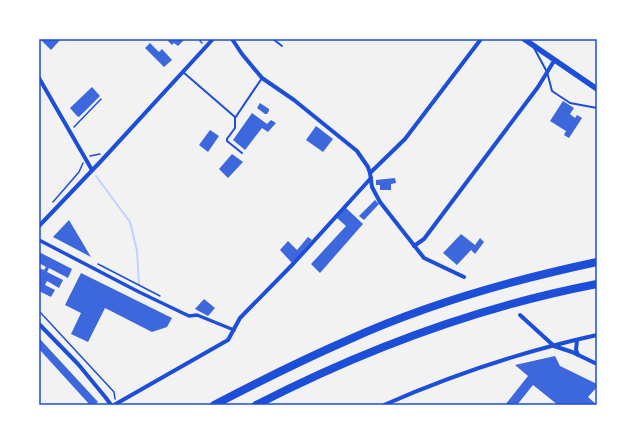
<svg xmlns="http://www.w3.org/2000/svg" width="636" height="444" viewBox="0 0 636 444" font-family="'Varela Round',sans-serif">
<style>
.lines{fill:none;stroke-linecap:round;stroke-linejoin:round}
.stream{stroke:#bfd3fe;stroke-width:2}
.building{fill:#3d67dc}
.path{stroke:#1d4ed8;stroke-width:1.5}
.service{stroke:#1d4ed8;stroke-width:2}
.pedestrian{stroke:#1d4ed8;stroke-width:3.5}
.minor{stroke:#1d4ed8;stroke-width:4}
.tertiary{stroke:#1d4ed8;stroke-width:5.5}
.motorway{stroke:#1d4ed8;stroke-width:8}
.neatline{fill:none;stroke:#1d4ed8;stroke-width:1.5}
</style>
<rect width="100%" height="100%" fill="#f2f2f2"/>
<g class="lines">
<!-- stream -->
<path class="stream" d="M96 176 130 222 137 251 139 284"/>
</g>
<!-- building -->
<g class="building">
<path d="M40 39H61L51 50Z"/>
<path d="M166 39H185L178 46 174 43 172 45Z"/>
<path d="M150 43 159 52 162 49 172 60 164 67 145 48Z"/>
<path d="M92 87 100 96 79 117 77 116 70 108Z"/>
<path d="M563 101 574 108 570 114 575 118 577 115 582 118 569 138 564 135 566 131 550 121Z"/>
<path d="M260 103 269 109V111L267 114H265L257 108Z"/>
<path d="M252 113 267 124 271 120 276 123 268 132 262 128 245 150 233 140Z"/>
<path d="M316 126 333 139 323 152 306 140Z"/>
<path d="M210 130 219 136 208 152 199 145Z"/>
<path d="M232 154 243 162 228 178 219 169Z"/>
<path d="M395 178 396 183 391 184V190H380V185H376V180Z"/>
<path d="M375 200 379 204 364 220 359 216Z"/>
<path d="M346 208 363 224 320 273 311 264 346 226 337 218Z"/>
<path d="M69 220 91 257 53 237Z"/>
<path d="M461 234 475 245 480 238 484 242 475 254 471 250 457 265 443 253Z"/>
<path d="M308 237 312 240 292 263 280 250 288 241 297 250Z"/>
<path d="M39 252 72 269 68 278 49 268 47 272 63 280 59 288 47 281 45 285 55 290 51 297 39 291V268L44 270 46 267 39 263Z"/>
<path d="M81 273 172 318 167 327 152 332 105 308 88 342 71 334 81 313 65 305Z"/>
<path d="M204 299 215 308 208 316 195 309Z"/>
<path d="M39 338 98 402 94 405H90L39 349Z"/>
<path d="M555 356 560 366 597 384V387L588 397 597 405H558L533 385 517 405H505L528 376 515 365Z"/>
</g>
<g class="lines">
<!-- path -->
<g class="path">
<path d="M202 39 200 41 202 43"/>
<path d="M74 127 101 99"/>
<path d="M90 156 100 154"/>
<path d="M53 202 79 172 83 163"/>
<path d="M98 264 160 296"/>
<path d="M39 311 114 392 115 399"/>
</g>
<!-- service -->
<g class="service">
<path d="M273 39 282 46"/>
<path d="M534 48 547 72 552 91 570 103 597 108"/>
<path d="M183 72 235 117"/>
<path d="M242 153 227 141V139L235 128V118L262 78"/>
</g>
<!-- pedestrian -->
<path class="pedestrian" d="M39 240 139 292 189 316 197 315 234 330"/>
<!-- minor -->
<g class="minor">
<path d="M232 39 242 54 262 78 294 100 357 151 368 167 370 173 372 187 380 202 424 258 464 277"/>
<path d="M39 78 92 170"/>
<path d="M370 173 405 139 481 39"/>
<path d="M39 226 102 160 213 39"/>
<path d="M414 246 424 239 538 87 554 61"/>
<path d="M520 315 554 346 572 352 597 364"/>
<path d="M39 324 78 364 106 398 111 405"/>
<path d="M577 340 576 350 578 355"/>
<path d="M114 405 228 340 240 318 293 264 371 178"/>
<path d="M384 405C452 375 524 351 597 335"/>
</g>
<!-- tertiary -->
<path class="tertiary" d="M524 39 597 89"/>
<!-- motorway -->
<g class="motorway">
<path d="M214 405C258 382 302 360 348 340 427 304 512 280 597 262"/>
<path d="M256 405C365 349 477 307 597 284"/>
</g>
</g>
<!-- border -->
<rect width="636" height="444" fill="none" stroke="#ffffff" stroke-width="80"/>
<rect x="40" y="40" width="556" height="364" class="neatline"/>
</svg>
